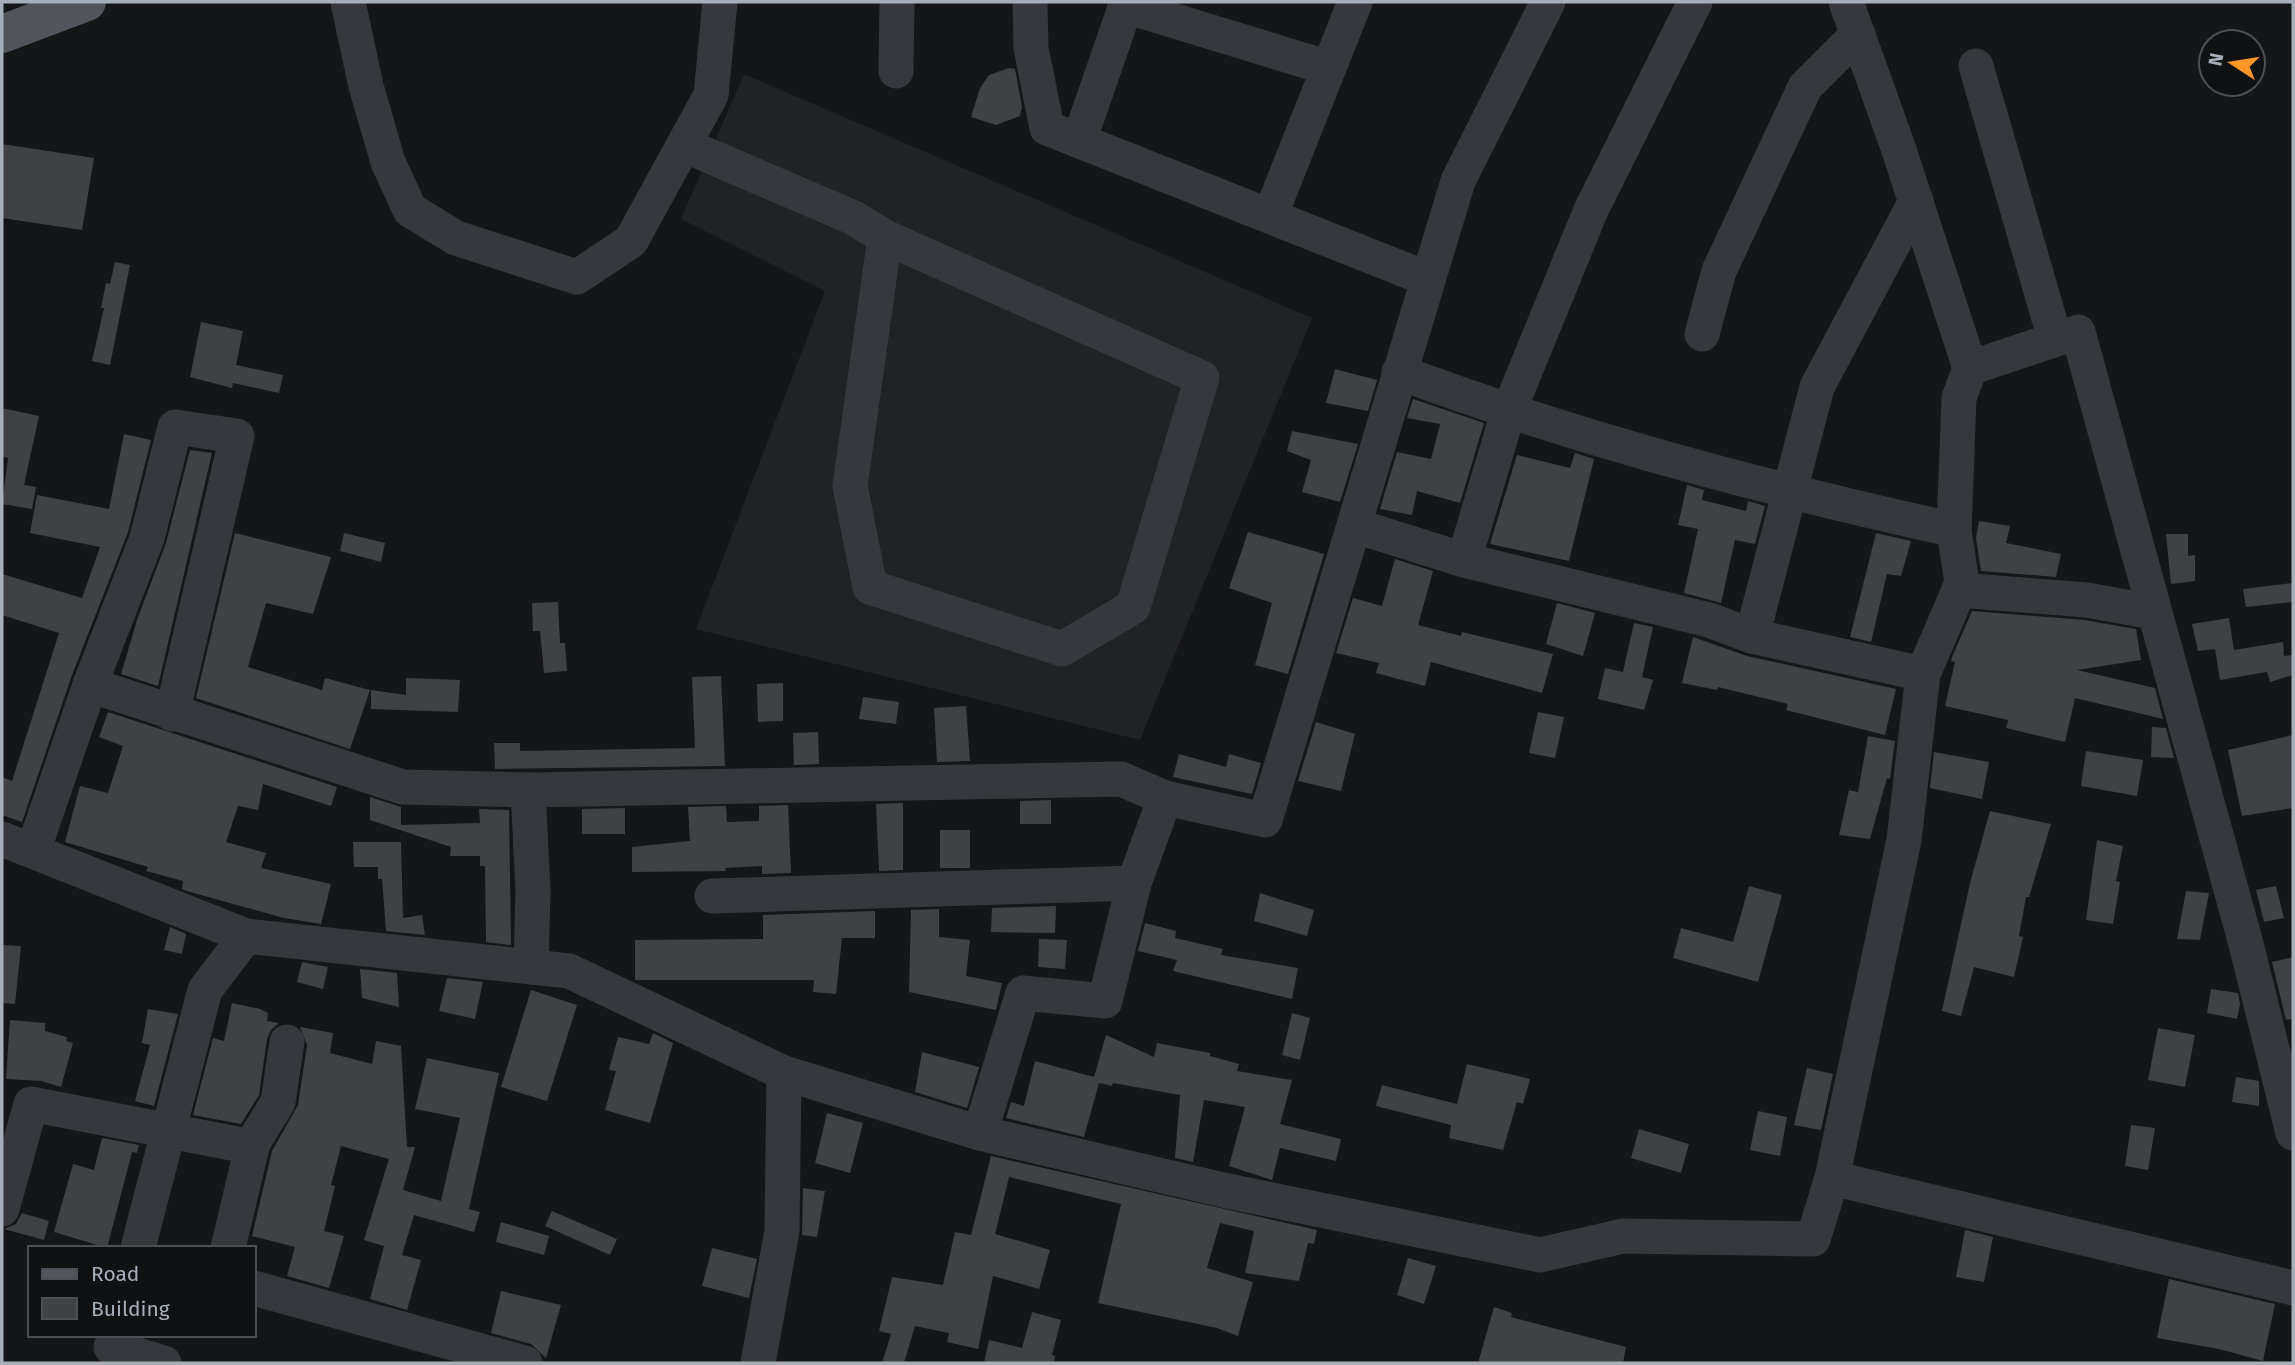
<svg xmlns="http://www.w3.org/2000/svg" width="2295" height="1365" viewBox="0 0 2295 1365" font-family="'Fira Sans',sans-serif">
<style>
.built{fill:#212225}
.building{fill:#3f4145}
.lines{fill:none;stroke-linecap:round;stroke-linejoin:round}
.minor{stroke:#36383d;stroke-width:35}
.major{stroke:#52555c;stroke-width:38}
</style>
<rect width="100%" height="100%" fill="#151618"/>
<!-- built -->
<path class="built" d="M744 74 1312 318 1140 740 696 629 825 291 681 219Z"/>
<!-- building -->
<g class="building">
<path d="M1009 68 1015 69 1022 107 1020 116 996 125 971 117 980 88 989 75Z"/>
<path d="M2 144 94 158 82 230 2 218Z"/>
<path d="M115 262 130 265 110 365 92 361 104 308H101L106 283 110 284Z"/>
<path d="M201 322 243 331 236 365 283 375 279 393 233 383 232 388 190 377Z"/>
<path d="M1335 369 1377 380 1368 411 1326 403Z"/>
<path d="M1413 399 1484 423 1460 503 1417 491 1412 515 1380 509 1397 452 1431 459 1440 424 1407 418Z"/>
<path d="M2 408 39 416 24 485 36 487 32 509 2 504 8 458 2 456Z"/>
<path d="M1292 431 1358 444 1340 502 1302 492 1311 460 1287 451Z"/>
<path d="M124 434 151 440 128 532 72 675 22 822 2 815V777L12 781 59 633 2 615V574L82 598 100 547 30 533 37 495 109 509Z"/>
<path d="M190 450 212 453 158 686 121 674 137 620 166 543Z"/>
<path d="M1575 453 1594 459 1569 561 1490 544 1517 455 1570 468Z"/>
<path d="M1687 485 1704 490 1702 500 1746 511 1748 501 1765 506 1755 544 1735 540 1721 603 1684 593 1698 529 1678 525Z"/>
<path d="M1979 521 2010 526 2006 543 2061 554 2056 577 1981 571 1976 538Z"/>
<path d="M1248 532 1324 554 1288 674 1255 665 1272 603 1229 588Z"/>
<path d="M235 533 331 557 313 614 266 603 248 667 322 690 325 678 370 690 350 749 196 698Z"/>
<path d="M344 533 385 543 381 562 340 551Z"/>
<path d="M1876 533 1911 541 1901 576 1887 574 1871 642 1850 637Z"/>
<path d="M2166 534H2188V556L2195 555V581L2171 584Z"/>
<path d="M1395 559 1433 571 1418 625 1461 636 1462 632 1553 654 1542 693 1431 662 1425 686 1376 673 1379 663 1336 653 1353 598 1382 606Z"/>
<path d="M2293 583V602L2246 607 2243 589Z"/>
<path d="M558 602 560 643H565L567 671 544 673 540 631H533L532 603Z"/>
<path d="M1557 603 1595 613 1583 656 1546 644Z"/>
<path d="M1972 611 2084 620 2136 629 2141 660 2077 670 2155 688 2163 719 2075 698 2065 742 2006 728 2008 720 1945 706 1955 662 1951 661 1952 657Z"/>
<path d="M2229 618 2234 650 2283 642 2284 656 2293 655V675L2270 682 2267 672 2220 680 2215 649 2198 651 2192 624Z"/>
<path d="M1634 623 1653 627 1642 677 1653 680 1644 710 1598 699 1605 668 1623 672Z"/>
<path d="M1693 637 1747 656 1896 689 1885 735 1786 710 1788 704 1718 687 1717 690 1682 683Z"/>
<path d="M721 676 725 766 495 769 494 743H520V751L695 748 692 677Z"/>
<path d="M406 678 460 680 458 712 371 709V690L406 695Z"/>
<path d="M783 683V721L758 722 757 684Z"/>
<path d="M863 697 899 702 896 724 859 719Z"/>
<path d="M966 706 970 761 937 762 934 708Z"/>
<path d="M108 712 337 787 331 806 263 784 258 810 238 806 226 842 266 853 261 868 331 884 321 924 284 918 190 892 182 889 183 881 146 871 148 867 65 842 80 786 108 793 123 746 99 737Z"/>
<path d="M1538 712 1564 717 1555 758 1529 753Z"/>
<path d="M1316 722 1355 734 1341 791 1298 781Z"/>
<path d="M2152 727 2166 728 2174 758 2151 757Z"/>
<path d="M818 732 819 764 794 765 793 733Z"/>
<path d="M2293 735V808L2242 816 2228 750Z"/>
<path d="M1868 736 1895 741 1890 779 1887 778 1870 839 1839 835 1849 790 1858 792Z"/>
<path d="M2086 751 2143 760 2137 796 2081 786Z"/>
<path d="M1934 752 1989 762 1982 799 1930 788Z"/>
<path d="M1179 754 1226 767 1229 754 1261 763 1252 794 1173 777Z"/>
<path d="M370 797 401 807V825L480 823 479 809 509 810 511 945 486 942 485 866H480V856H450L451 847 370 820Z"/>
<path d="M1051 800V824H1020V801Z"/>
<path d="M903 803V870L879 871 876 804Z"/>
<path d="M788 805 791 873 762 874V866L725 868 726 871 632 872V847L690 841 688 807 726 806 727 822 759 821V806Z"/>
<path d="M625 808V834H582V809Z"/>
<path d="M1990 811 2051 824 2029 897H2026L2019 936 2023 937 2014 977 1974 967 1961 1016 1942 1011 1970 883Z"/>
<rect x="940" y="830" width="30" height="38"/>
<path d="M2097 840 2123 846 2116 881 2120 882 2113 924 2086 920Z"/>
<path d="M353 842H401L403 918 422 915 425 935 386 931 382 879H378V867H354Z"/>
<path d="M1749 886 1782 895 1758 982 1673 958 1681 928 1733 942Z"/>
<path d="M2276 886 2284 918 2264 922 2256 890Z"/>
<path d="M2186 891 2209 893 2200 940 2177 939Z"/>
<path d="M1260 893 1314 910 1307 936 1254 921Z"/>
<path d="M1056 906 1055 933 991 932 992 908Z"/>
<path d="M939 909V937L970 940 966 976 1002 983 996 1010 909 992 911 910Z"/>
<path d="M875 911V938H842L836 994 813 992 814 980H635V940L763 939V915Z"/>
<path d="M1145 923 1176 931 1175 938 1223 949 1221 955 1298 968 1292 999 1173 971 1177 960 1138 951Z"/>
<path d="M170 927 186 934 182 954 164 950Z"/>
<path d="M1039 939 1067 940 1065 969 1038 967Z"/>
<path d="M2 945 21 946 15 1004 2 1003Z"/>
<path d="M2293 957V1019L2286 1020 2272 962Z"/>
<path d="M302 962 328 967 323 989 297 982Z"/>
<path d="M360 969 397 973 399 1007 362 998Z"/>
<path d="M447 978 483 982 475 1019 439 1011Z"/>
<path d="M2211 989 2238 993 2240 1004 2237 1019 2207 1013Z"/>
<path d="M531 990 577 1005 547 1101 501 1087Z"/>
<path d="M232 1003 260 1009 268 1013 267 1021 279 1023 271 1030 267 1039 259 1095 241 1124 193 1115 213 1038 224 1041Z"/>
<path d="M148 1009 178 1014 154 1106 135 1101 150 1045 142 1043Z"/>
<path d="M1292 1013 1310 1018 1300 1060 1282 1055Z"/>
<path d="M10 1020 45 1023V1031L67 1037 66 1041 73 1043 61 1087 41 1081 6 1079Z"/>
<path d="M300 1027 333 1033 330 1053 372 1064 376 1041 401 1046 407 1147H415L403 1190 441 1201 460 1118 415 1109 427 1058 499 1073 469 1209 480 1212 474 1232 414 1215 402 1255 421 1260 407 1310 370 1299 384 1246 364 1240 389 1159 341 1146 331 1185 335 1186 324 1231 344 1236 329 1288 287 1276 295 1247 252 1236 272 1151 298 1105 307 1045Z"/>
<path d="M2158 1028 2195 1035 2185 1087 2148 1080Z"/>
<path d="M653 1033 673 1043 650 1123 605 1110 616 1071 609 1070 618 1037 649 1044Z"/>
<path d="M1106 1035 1154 1057 1157 1043 1210 1053V1056L1239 1064 1237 1071 1292 1080 1280 1124 1341 1139 1336 1161 1280 1148 1272 1180 1229 1166 1245 1107 1204 1100 1193 1162 1175 1158 1180 1095 1113 1083 1112 1086 1099 1083 1084 1137 1006 1118 1011 1102 1024 1106 1035 1061 1094 1077Z"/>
<path d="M922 1052 979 1067 967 1108 915 1092Z"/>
<path d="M1467 1064 1530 1079 1523 1104 1517 1102 1503 1150 1449 1138 1451 1125 1376 1106 1382 1085 1457 1104Z"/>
<path d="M1807 1068 1833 1074 1821 1130 1794 1125Z"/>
<path d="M2236 1077 2259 1081V1106L2232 1102Z"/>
<path d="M1758 1111 1787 1117 1780 1156 1750 1150Z"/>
<path d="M827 1113 863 1123 850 1173 815 1163Z"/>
<path d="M2131 1125 2155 1128 2148 1170 2125 1166Z"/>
<path d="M1639 1129 1689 1144 1681 1173 1631 1158Z"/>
<path d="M102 1138 139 1145 137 1153 132 1152 107 1248 54 1232 73 1164 94 1170Z"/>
<path d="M991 1156 1317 1230 1314 1244 1308 1243 1299 1281 1245 1273 1254 1231 1220 1223 1207 1268 1253 1282 1238 1336 1217 1328 1098 1303 1121 1204 1009 1177 995 1234 1050 1250 1039 1289 993 1276 978 1349 947 1342 949 1333 915 1326 904 1363H882L891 1334 879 1331 892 1277 943 1285 955 1232 971 1235Z"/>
<path d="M803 1188 825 1191 817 1237 802 1235Z"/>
<path d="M552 1211 617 1239 610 1255 545 1226Z"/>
<path d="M22 1213 49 1221 44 1240 4 1229 16 1224Z"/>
<path d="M501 1222 549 1236 544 1255 496 1242Z"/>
<path d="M1965 1230 1993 1237 1984 1282 1956 1277Z"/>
<path d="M712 1248 757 1259 749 1298 702 1286Z"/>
<path d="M1408 1258 1436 1266 1424 1304 1397 1295Z"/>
<path d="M2169 1279 2275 1304 2263 1361 2219 1349 2157 1338Z"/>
<path d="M501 1291 561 1305 546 1358 531 1344 491 1333Z"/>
<path d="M1494 1307 1512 1313 1511 1317 1626 1347 1623 1363H1478Z"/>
<path d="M1032 1312 1061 1320 1052 1355 1055 1356 1054 1363H984L989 1340 1022 1348Z"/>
</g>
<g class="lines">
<!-- minor -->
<g class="minor">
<path d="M348 2 366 86 388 162 410 210 456 238 577 277 631 241 711 95 720 2"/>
<path d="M1030 2 1031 48 1047 128 1428 279"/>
<path d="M1846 2 1898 147 1970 368 2078 332 2246 944 2293 1133"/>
<path d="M1126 6 1329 68"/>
<path d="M1976 66 2055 339"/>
<path d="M896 71 897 2"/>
<path d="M1079 141 1127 2"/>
<path d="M684 145 854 218 885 237 850 486 870 587 1062 649 1133 607 1202 378 885 237"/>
<path d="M1270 216 1355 2"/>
<path d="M1702 334 1719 271 1805 87 1858 34"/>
<path d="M1399 372C1580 440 1766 488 1954 530L1959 398 1970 368"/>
<path d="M1356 526 1464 560 1709 620 1752 636 1923 674"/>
<path d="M1464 560 1508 413 1591 210 1695 2"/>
<path d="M1959 590 2087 600 2153 612"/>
<path d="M1752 636 1817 387 1916 201"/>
<path d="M90 685 403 787 528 790 533 891 531 967"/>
<path d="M528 790 1121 779 1165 798"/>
<path d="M2 839 246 936"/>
<path d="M33 851 91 682 147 538 175 427 237 436 172 714"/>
<path d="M712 896 1134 883"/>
<path d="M980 1133 1023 993 1105 1001 1134 883 1165 798 1265 820 1458 181 1548 2"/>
<path d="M251 1146 278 1102 287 1042"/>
<path d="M1832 1178 1904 840 1923 674 1962 583 1954 530"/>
<path d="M2 1209 31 1104 252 1147 228 1248"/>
<path d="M138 1248 205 990 246 936 569 971 784 1073 980 1133 1223 1190 1540 1255 1623 1236 1813 1239 1832 1178 2293 1288"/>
<path d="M254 1288 525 1363"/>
<path d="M111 1347 164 1363"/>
<path d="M758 1363 782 1231 784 1073"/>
</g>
<!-- major -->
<path class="major" d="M2 34 87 2"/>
</g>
<!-- border -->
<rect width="2295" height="1365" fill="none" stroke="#a6aeb9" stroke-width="7"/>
<!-- legend -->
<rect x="28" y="1246" width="228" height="91" fill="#101113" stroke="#4c5055" stroke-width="2"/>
<rect x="42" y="1269" width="35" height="10" fill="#52555c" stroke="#4c5055" stroke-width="2"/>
<text x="91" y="1281" font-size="21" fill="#a6aeb9">Road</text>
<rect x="42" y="1298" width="35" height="21" fill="#3f4145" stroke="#4c5055" stroke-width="2"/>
<text x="91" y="1316" font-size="21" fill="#a6aeb9">Building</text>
<!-- north arrow -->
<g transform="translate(2232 63) rotate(282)"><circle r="33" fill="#101113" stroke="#4c5055" stroke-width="2"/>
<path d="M0-5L12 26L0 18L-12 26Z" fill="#ff9726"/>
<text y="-10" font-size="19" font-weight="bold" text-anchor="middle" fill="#a6aeb9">N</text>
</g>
</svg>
